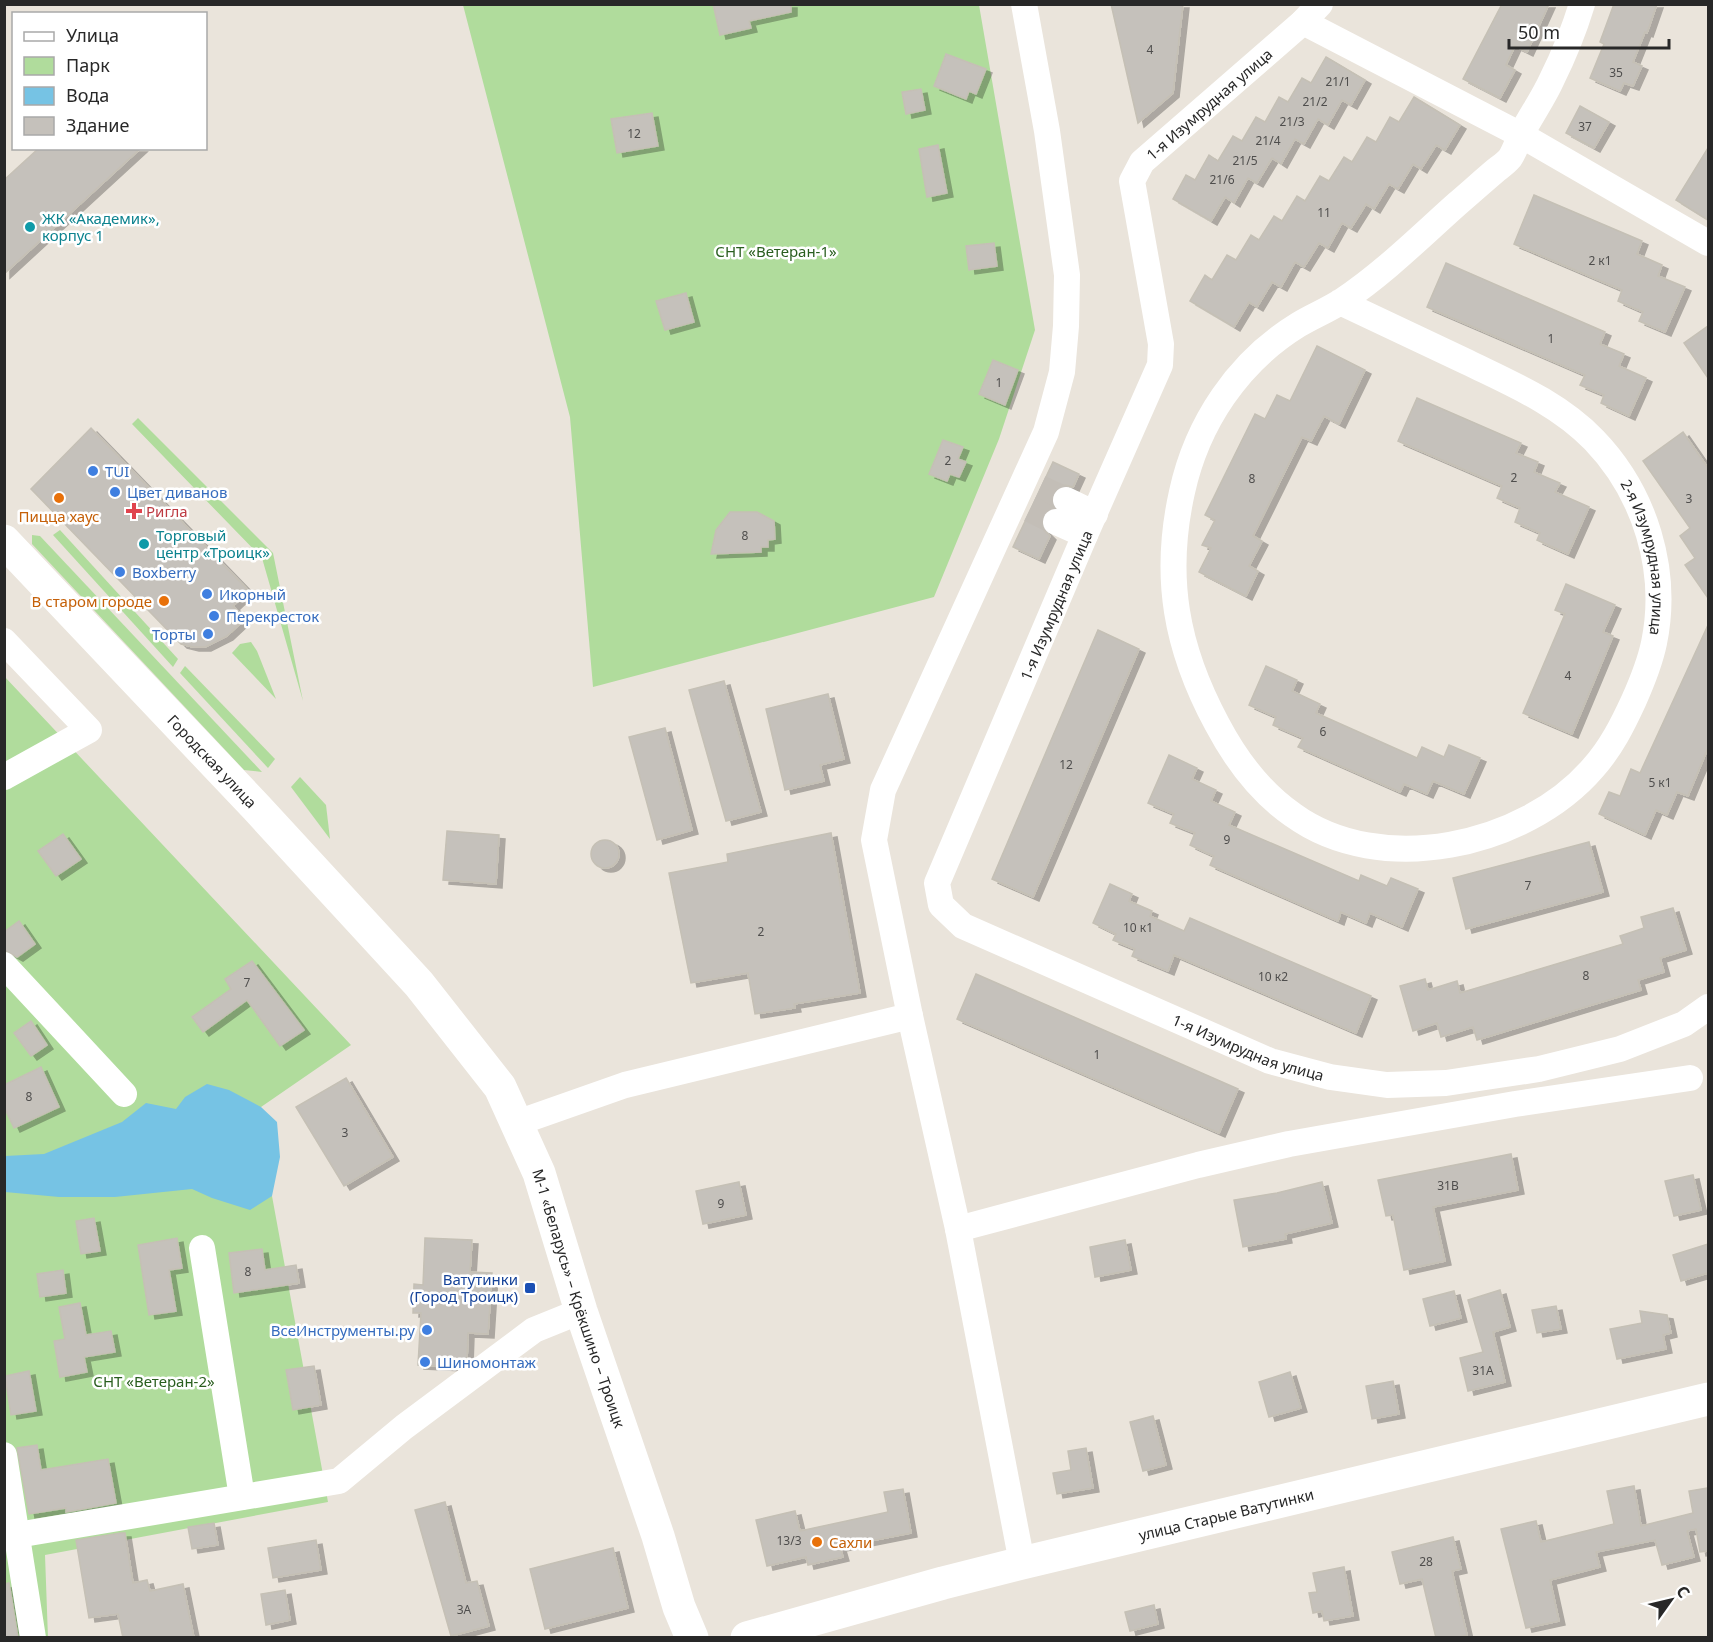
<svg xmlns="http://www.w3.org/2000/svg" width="1713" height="1642" viewBox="0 0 1713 1642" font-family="'Noto Sans',sans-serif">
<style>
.green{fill:#b0dc9c}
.water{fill:#76c3e4}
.building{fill:#c5c1bb;stroke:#c5c0b5;stroke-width:1.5;filter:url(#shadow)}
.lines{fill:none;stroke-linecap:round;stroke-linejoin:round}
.street-tunnel{stroke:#c3beb7;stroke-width:26;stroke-dasharray:26 13;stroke-linecap:butt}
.street{stroke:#fff;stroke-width:26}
.secondary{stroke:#fff;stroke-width:33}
.culture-dot{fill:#0f9aa8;stroke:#fff;stroke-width:2}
.shop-dot{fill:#3f7fe0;stroke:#fff;stroke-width:2}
.food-dot{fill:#e8710a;stroke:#fff;stroke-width:2}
.health-dot{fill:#e0444e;stroke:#fff;stroke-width:2}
.transit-dot{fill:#1a4fb4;stroke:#fff;stroke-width:2}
.labels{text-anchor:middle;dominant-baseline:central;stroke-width:5;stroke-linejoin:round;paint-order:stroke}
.number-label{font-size:12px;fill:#4f4e4d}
.street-label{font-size:15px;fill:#282828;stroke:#fff}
.culture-label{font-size:15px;fill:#0d838f;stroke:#fff;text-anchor:start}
.park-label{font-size:15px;fill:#2a5e1f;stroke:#fff}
.shop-label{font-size:15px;fill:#366cbe;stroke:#fff;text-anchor:start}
.health-label{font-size:15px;fill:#be3a42;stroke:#fff;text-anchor:start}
.food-label{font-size:15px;fill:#c56008;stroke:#fff}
.transit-label{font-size:15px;fill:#164399;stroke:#fff;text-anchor:end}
</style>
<defs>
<filter id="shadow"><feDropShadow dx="6" dy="4" stdDeviation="0" flood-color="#0004"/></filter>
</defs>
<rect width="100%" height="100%" fill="#eae4db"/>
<!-- green -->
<g class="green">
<path d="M463 5H979L1035 330 999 439 934 597 593 687 570 417Z"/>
<path d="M138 418 273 553 303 701 262 558 132 424Z"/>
<path d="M60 530 178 659 173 667 53 535Z"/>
<path d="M32 535 40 536 262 772 244 770 32 544Z"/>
<path d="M251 642 257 651 276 699 232 653 240 644Z"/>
<path d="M185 666 275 759 268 768 180 673Z"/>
<path d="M4 676 351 1045 261 1107 272 1196 328 1502 45 1555 48 1638 4 1637Z"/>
<path d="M300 777 326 805 330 839 291 787Z"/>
</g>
<!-- water -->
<path class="water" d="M207 1084 229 1090 261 1107 277 1122 280 1157 272 1196 250 1210 212 1198 192 1189 115 1197H59L5 1192V1156L44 1154 122 1122 146 1103 176 1109 185 1097Z"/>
<!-- building -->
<g class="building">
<path d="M713 4H791V12L749 21 751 28 720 35Z"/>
<path d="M1111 4H1183L1173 93 1138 123Z"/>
<path d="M1502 4H1549L1527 52 1515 46 1506 65 1515 70 1500 98 1463 79Z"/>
<path d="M1614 4H1657L1647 33 1645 32 1633 62 1642 66 1633 86 1624 83 1620 91 1590 78 1604 44 1600 42Z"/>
<path d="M946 54 986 69 976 94 969 91 966 99 934 86Z"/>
<path d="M1326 57 1365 80 1351 105 1342 100 1328 125 1318 119 1304 144 1295 139 1281 164 1272 158 1257 183 1248 178 1234 203 1225 197 1211 221 1173 199 1186 175 1195 180 1209 155 1218 161 1233 136 1242 141 1256 117 1265 122 1279 97 1288 102 1302 78 1311 83Z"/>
<path d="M921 89 925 110 906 114 902 92Z"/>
<path d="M1414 97 1460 125 1445 150 1436 145 1421 169 1413 164 1398 189 1389 184 1374 209 1366 204 1351 228 1342 223 1328 248 1319 243 1304 267 1295 262 1281 287 1272 282 1257 307 1249 302 1234 327 1190 301 1205 275 1212 280 1227 255 1236 260 1251 235 1259 240 1274 216 1282 221 1297 196 1305 201 1320 176 1329 181 1344 157 1352 162 1367 137 1376 142 1390 117 1399 122Z"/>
<path d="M1580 106 1609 122 1594 148 1566 133Z"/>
<path d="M652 113 658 146 617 153 611 119Z"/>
<path d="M938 145 947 193 927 197 919 149Z"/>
<path d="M39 148H141L4 274V180Z"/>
<path d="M1708 148V220L1676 200Z"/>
<path d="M1534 195 1642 241 1637 254 1662 265 1658 276 1685 287 1665 332 1639 321 1643 312 1618 301 1622 290 1514 244Z"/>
<path d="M994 243 997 266 969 270 966 246Z"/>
<path d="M1446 263 1605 332 1600 344 1624 354 1619 366 1646 378 1629 416 1601 403 1604 395 1580 385 1585 375 1427 307Z"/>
<path d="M686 293 694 322 665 330 656 301Z"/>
<path d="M1708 326V378L1684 343Z"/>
<path d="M1317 346 1365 370 1339 424 1324 416 1311 441 1302 437 1253 536 1262 541 1249 566 1258 571 1246 596 1199 572 1211 548 1202 545 1215 520 1205 515 1255 414 1265 419 1277 395 1290 401Z"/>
<path d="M993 360 1018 370 1005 405 979 394Z"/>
<path d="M1417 398 1521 443 1516 453 1538 462 1534 472 1560 483 1555 492 1589 507 1568 554 1537 540 1540 533 1515 522 1520 508 1497 498 1502 486 1398 441Z"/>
<path d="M91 428 249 591 233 606 245 619 227 636 205 647H193L181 644 31 489Z"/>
<path d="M1683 432 1708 468V598L1685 565 1695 558 1680 536 1690 528 1643 461Z"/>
<path d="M943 440 963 447 958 459 966 462 959 477 950 474 947 481 929 474Z"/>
<path d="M1053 462 1079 474 1073 487 1065 485 1058 487 1052 494 1051 501 1053 507 1047 510 1043 515 1041 523 1044 530 1050 536 1039 559 1013 547Z"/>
<path d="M730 512H757L774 521 775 539 768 540V547H761V552L711 554 716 530Z"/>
<path d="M1566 584 1615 605 1603 632 1613 636 1572 734 1523 713 1565 614 1555 610Z"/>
<path d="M1708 625V748L1688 796 1677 792 1667 815 1656 810 1645 835 1599 814 1609 792 1620 796 1631 769 1640 773Z"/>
<path d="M1098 630 1139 649 1033 897 992 879Z"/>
<path d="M1266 666 1297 680 1292 691 1320 704 1316 713 1417 758 1422 747 1444 757 1449 745 1480 758 1464 794 1433 781 1427 794 1404 784 1400 792 1298 747 1303 738 1273 725 1276 717 1249 705Z"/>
<path d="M724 681 761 812 726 821 689 690Z"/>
<path d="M828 694 844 759 820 765 824 781 785 790 766 709Z"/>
<path d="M665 728 692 830 657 840 629 737Z"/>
<path d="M1169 755 1197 768 1192 779 1216 790 1211 801 1235 812 1229 825 1359 881 1361 875 1387 886 1391 878 1418 889 1402 927 1370 913 1366 923 1341 912 1338 921 1210 865 1214 856 1190 845 1195 833 1170 823 1174 814 1148 803Z"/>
<path d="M447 831 499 835 496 884 443 880Z"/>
<path d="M831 833 860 993 794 1004 795 1008 755 1014 748 973 691 983 669 873 728 862 727 854Z"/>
<path d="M63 834 81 859 56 876 38 851Z"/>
<circle cx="605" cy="854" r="14"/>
<path d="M1589 842 1603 892 1466 929 1453 878Z"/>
<path d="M1110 884 1132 894 1129 901 1152 911 1150 916 1184 931 1190 918 1371 996 1356 1033 1174 955 1168 971 1132 956 1135 949 1113 940 1116 934 1093 923Z"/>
<path d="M1673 908 1686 950 1660 958 1664 972 1638 980 1641 990 1477 1040 1473 1027 1441 1037 1437 1023 1413 1031 1400 986 1425 979 1428 990 1457 981 1460 993 1623 944 1620 936 1644 928 1641 917Z"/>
<path d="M19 921 35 944 17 957 4 950V932Z"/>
<path d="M252 961 304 1030 280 1046 247 1000 203 1032 192 1017 231 989 225 979Z"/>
<path d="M976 974 1238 1089 1219 1133 957 1019Z"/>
<path d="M31 1021 47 1045 31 1056 14 1033Z"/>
<path d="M41 1067 59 1107 14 1128 4 1107V1085Z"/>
<path d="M346 1078 393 1157 344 1186 296 1107Z"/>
<path d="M1511 1154 1518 1190 1433 1207 1445 1261 1404 1270 1393 1215 1386 1216 1378 1180Z"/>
<path d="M1693 1175 1701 1210 1674 1216 1665 1181Z"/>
<path d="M739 1182 746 1215 703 1224 696 1191Z"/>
<path d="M1322 1182 1332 1223 1285 1234 1286 1239 1243 1247 1234 1200 1277 1193Z"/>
<path d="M94 1218 100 1251 81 1254 76 1221Z"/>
<path d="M177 1238 182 1268 169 1270 176 1311 149 1315 138 1245Z"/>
<path d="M425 1238 472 1240 470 1272 492 1273 488 1334 468 1333 467 1361 459 1367 418 1365 421 1313H413L414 1284 423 1285Z"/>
<path d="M1125 1240 1131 1270 1095 1277 1090 1247Z"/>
<path d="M1708 1244V1273L1681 1281 1673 1255Z"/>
<path d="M262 1249 265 1270 296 1265 299 1283 234 1293 229 1253Z"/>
<path d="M63 1270 66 1293 40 1297 37 1274Z"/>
<path d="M1500 1290 1510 1327 1493 1332 1505 1382 1468 1391 1460 1358 1483 1352 1468 1300Z"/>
<path d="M1454 1291 1461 1318 1430 1326 1423 1299Z"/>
<path d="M80 1303 86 1335 111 1331 115 1352 84 1357 87 1372 60 1377 54 1341 65 1339 59 1307Z"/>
<path d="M1556 1306 1561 1329 1537 1333 1532 1310Z"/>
<path d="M1640 1311 1667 1315 1671 1333 1663 1335 1666 1349 1617 1359 1610 1329 1642 1323Z"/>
<path d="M314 1366 321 1405 293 1410 286 1370Z"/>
<path d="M29 1371 36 1411 11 1415 5 1376Z"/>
<path d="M1290 1372 1301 1408 1269 1417 1259 1382Z"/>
<path d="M1393 1381 1399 1414 1372 1419 1366 1386Z"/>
<path d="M1153 1416 1166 1465 1143 1471 1130 1422Z"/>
<path d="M37 1445 41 1470 108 1459 116 1503 66 1512V1508L29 1514 17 1448Z"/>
<path d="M1086 1448 1093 1488 1057 1494 1053 1473 1071 1470 1068 1451Z"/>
<path d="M1634 1486 1641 1526 1693 1513 1689 1491 1708 1488V1551L1700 1552 1696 1529 1687 1531 1694 1557 1662 1565 1655 1540 1596 1552 1600 1567 1550 1580 1559 1621 1526 1628 1501 1529 1536 1521 1541 1542 1614 1524 1607 1491Z"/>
<path d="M903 1489 911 1533 840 1547 843 1557 808 1565 806 1557 767 1566 756 1520 795 1511 800 1531 888 1512 884 1492Z"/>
<path d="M445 1502 466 1583 477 1581 489 1626 451 1636 415 1510Z"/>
<path d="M214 1523 218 1545 192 1549 188 1527Z"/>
<path d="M121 1533H125L133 1583 147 1580 150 1591 183 1584 194 1638H123L118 1614 89 1618 76 1540Z"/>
<path d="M1453 1537 1461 1569 1452 1571 1467 1635 1456 1638H1436L1422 1579 1400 1584 1392 1552Z"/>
<path d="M316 1540 321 1570 273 1578 268 1548Z"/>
<path d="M613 1548 628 1608 545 1629 530 1569Z"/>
<path d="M1344 1567 1353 1616 1324 1621 1322 1611 1313 1613 1309 1593 1317 1592 1313 1573Z"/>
<path d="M9 1583 18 1638H4V1584Z"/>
<path d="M285 1590 290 1620 266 1625 261 1594Z"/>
<path d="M1154 1605 1158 1624 1130 1631 1125 1612Z"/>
</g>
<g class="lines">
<!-- street-tunnel -->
<g class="street-tunnel">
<path d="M1040 488 1066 500"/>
<path d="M1030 509 1056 522"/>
</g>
<!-- street -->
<g class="street">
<path d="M1303 22 1320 4"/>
<path id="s1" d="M1708 243 1521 135 1303 22 1142 162 1132 181 1161 344 1160 365 1085 535 937 883 941 905 963 926 1270 1061 1330 1077 1387 1085 1446 1083 1539 1069 1620 1049 1684 1024 1708 1007"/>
<path id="s2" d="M1340 302C1382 322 1425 342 1467 362 1512 384 1558 403 1594 440 1645 493 1669 570 1654 643 1650 662 1642 682 1634 700 1623 724 1611 748 1593 768 1525 847 1380 878 1293 815 1261 793 1235 758 1217 724 1176 648 1163 577 1182 492 1197 423 1238 362 1298 325 1313 316 1328 310 1342 301 1384 273 1420 237 1457 204 1470 193 1482 182 1495 171 1500 167 1506 163 1510 158 1515 151 1518 139 1523 131 1532 114 1544 97 1552 79 1564 55 1574 30 1582 4"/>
<path d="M1066 500 1095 514"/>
<path d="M1056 522 1085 535"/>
<path d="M4 641 89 730 4 777"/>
<path d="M4 965 124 1094"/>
<path d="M517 1123 625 1085 910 1016"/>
<path d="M958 1229 1198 1165 1289 1144 1515 1104 1690 1078"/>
<path d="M202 1248 242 1497"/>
<path d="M4 1455 33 1638"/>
<path d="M17 1535 339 1481 404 1427 534 1330 581 1311"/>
<path d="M1022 1563 958 1229 910 1016 874 840 883 790 1046 432 1062 372 1066 326 1067 275 1047 131 1024 4"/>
</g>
<!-- secondary -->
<g class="secondary">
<path id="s3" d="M4 541 256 807 419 984 500 1087 539 1173 581 1311 658 1536 679 1607 692 1638"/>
<path id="s4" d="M747 1638 943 1583 1022 1563 1708 1399"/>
</g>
</g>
<!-- markers -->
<g class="culture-dot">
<circle cx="30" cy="227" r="6"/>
<circle cx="144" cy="544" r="6"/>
</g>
<g class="shop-dot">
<circle cx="93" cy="471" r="6"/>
<circle cx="115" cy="492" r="6"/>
<circle cx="120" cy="572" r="6"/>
<circle cx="207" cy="594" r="6"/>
<circle cx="214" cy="616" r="6"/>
<circle cx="208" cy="634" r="6"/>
<circle cx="427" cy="1330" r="6"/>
<circle cx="425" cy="1362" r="6"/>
</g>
<g class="food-dot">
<circle cx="59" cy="498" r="6"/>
<circle cx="164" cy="601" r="6"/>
<circle cx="817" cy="1542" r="6"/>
</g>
<path class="health-dot" d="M131 502h6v6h6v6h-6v6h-6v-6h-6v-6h6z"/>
<rect class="transit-dot" x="524" y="1282" width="12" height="12" rx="3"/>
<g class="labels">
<!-- number labels -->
<g class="number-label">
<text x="1150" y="49">4</text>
<text x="1616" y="72">35</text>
<text x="1338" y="81">21/1</text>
<text x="1315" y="101">21/2</text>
<text x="1292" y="121">21/3</text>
<text x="1585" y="126">37</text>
<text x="634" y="133">12</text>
<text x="1268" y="140">21/4</text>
<text x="1245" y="160">21/5</text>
<text x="1222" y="179">21/6</text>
<text x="1324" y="212">11</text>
<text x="1600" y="260">2 к1</text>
<text x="1551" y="338">1</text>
<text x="999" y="382">1</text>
<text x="948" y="460">2</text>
<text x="1514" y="477">2</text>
<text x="1252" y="478">8</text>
<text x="1689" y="498">3</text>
<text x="745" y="535">8</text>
<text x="1568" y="675">4</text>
<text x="1323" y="731">6</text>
<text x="1066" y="764">12</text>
<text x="1660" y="782">5 к1</text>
<text x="1227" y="839">9</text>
<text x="1528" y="885">7</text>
<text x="1138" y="927">10 к1</text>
<text x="761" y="931">2</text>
<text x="1586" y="975">8</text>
<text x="1273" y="976">10 к2</text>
<text x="247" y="982">7</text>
<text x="1097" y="1054">1</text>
<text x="29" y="1096">8</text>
<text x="345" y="1132">3</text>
<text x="1448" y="1185">31В</text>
<text x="721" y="1203">9</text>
<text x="248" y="1271">8</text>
<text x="1483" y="1370">31А</text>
<text x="789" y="1540">13/3</text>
<text x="1426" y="1561">28</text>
<text x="464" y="1609">3А</text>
</g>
<!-- street labels -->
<g class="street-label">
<text transform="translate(1209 104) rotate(-41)">1-я Изумрудная улица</text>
<text stroke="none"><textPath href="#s2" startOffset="422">2-я Изумрудная улица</textPath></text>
<text transform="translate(1056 605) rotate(-67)">1-я Изумрудная улица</text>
<text stroke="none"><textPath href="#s3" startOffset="303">Городская улица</textPath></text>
<text stroke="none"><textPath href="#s1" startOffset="1810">1-я Изумрудная улица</textPath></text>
<text stroke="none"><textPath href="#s3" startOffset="964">М-1 «Беларусь» – Крёкшино – Троицк</textPath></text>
<text stroke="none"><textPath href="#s4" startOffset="495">улица Старые Ватутинки</textPath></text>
</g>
<!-- culture labels -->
<g class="culture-label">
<text x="42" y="218">ЖК «Академик»,<tspan x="42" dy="17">корпус 1</tspan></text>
<text x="156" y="535">Торговый<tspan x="156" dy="17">центр «Троицк»</tspan></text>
</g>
<!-- park labels -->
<g class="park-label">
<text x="776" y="251">СНТ «Ветеран-1»</text>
<text x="154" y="1381">СНТ «Ветеран-2»</text>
</g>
<!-- shop labels -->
<g class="shop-label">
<text x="105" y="471">TUI</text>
<text x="127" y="492">Цвет диванов</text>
<text x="132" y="572">Boxberry</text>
<text x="219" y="594">Икорный</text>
<text x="226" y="616">Перекресток</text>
<text x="196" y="634" text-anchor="end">Торты</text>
<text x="415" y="1330" text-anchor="end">ВсеИнструменты.ру</text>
<text x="437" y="1362">Шиномонтаж</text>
</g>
<!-- health labels -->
<g class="health-label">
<text x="146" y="511">Ригла</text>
</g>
<!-- food labels -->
<g class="food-label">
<text x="59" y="516">Пицца хаус</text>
<text x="152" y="601" text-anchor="end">В старом городе</text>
<text x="829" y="1542" text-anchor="start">Сахли</text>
</g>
<!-- transit labels -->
<g class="transit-label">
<text x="518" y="1279">Ватутинки<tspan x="518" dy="17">(Город Троицк)</tspan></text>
</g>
</g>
<!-- border -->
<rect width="1713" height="1642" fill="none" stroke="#282828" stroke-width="12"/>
<!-- legend -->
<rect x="12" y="12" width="195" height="138" fill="#ffffff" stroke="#a9a9a9" stroke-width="1.5"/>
<rect x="24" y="32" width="30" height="9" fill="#ffffff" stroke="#a9a9a9" stroke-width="1.5"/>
<text x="66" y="42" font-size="18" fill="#282828">Улица</text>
<rect x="24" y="57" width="30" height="18" fill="#b0dc9c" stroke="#a9a9a9" stroke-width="1.5"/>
<text x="66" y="72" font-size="18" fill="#282828">Парк</text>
<rect x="24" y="87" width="30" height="18" fill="#76c3e4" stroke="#a9a9a9" stroke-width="1.5"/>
<text x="66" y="102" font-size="18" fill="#282828">Вода</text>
<rect x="24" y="117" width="30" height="18" fill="#c5c1bb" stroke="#a9a9a9" stroke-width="1.5"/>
<text x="66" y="132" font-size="18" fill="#282828">Здание</text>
<!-- north arrow -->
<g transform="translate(1671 1600) rotate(56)" stroke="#ffffff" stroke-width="4.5" paint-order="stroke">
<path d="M0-4.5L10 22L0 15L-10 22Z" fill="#282828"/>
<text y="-9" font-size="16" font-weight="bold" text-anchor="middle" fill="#282828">С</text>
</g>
<!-- scale -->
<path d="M1509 39v9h160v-9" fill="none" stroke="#282828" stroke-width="3"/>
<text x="1518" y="39" font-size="18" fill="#282828" stroke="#ffffff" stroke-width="4.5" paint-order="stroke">50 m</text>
</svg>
